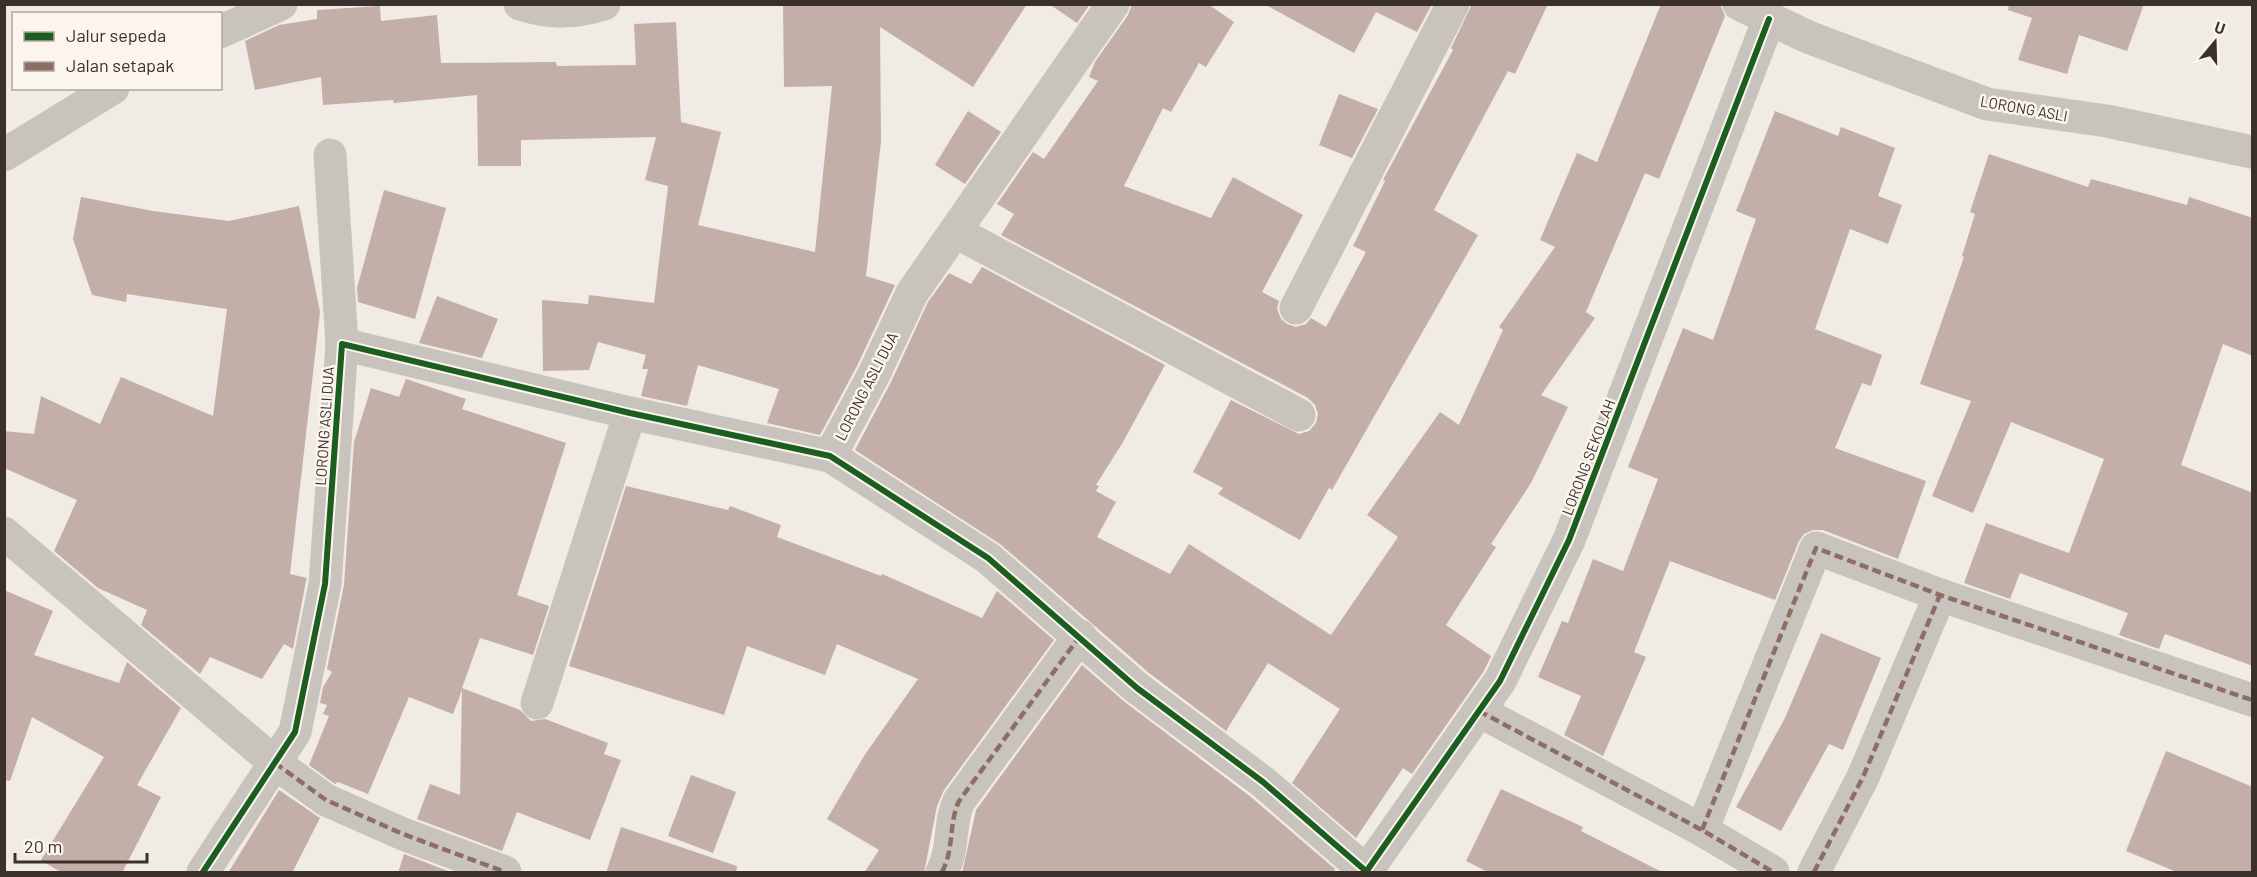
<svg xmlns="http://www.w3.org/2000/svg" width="2257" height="877" viewBox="0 0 2257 877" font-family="Barlow,sans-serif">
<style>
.building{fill:#c3afa7}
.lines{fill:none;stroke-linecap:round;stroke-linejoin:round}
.street{stroke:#c9c3be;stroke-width:33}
.quiet{stroke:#8d6e63;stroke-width:4.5;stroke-dasharray:9 4.5;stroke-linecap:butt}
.cycleway-casing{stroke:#fbf5ee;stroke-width:10}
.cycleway{stroke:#1b5e20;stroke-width:6}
.labels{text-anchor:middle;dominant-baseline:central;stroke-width:5;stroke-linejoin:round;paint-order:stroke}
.street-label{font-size:15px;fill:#3b302b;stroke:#fbf5ee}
</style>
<rect width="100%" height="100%" fill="#f0ebe5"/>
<!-- building -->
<g class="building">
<path d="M783 4H1027L973 87 880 27 881 141 866 276 895 285 857 366 820 435 767 423 779 389 698 365 687 406 641 396 648 369H642L646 355 598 342 589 370 543 371 542 300 588 304 589 295 654 303 668 186 645 180 656 137 521 140V166H478L477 95 394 103 393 100 323 105 321 77 255 90 245 41 279 25 317 19V10L380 6 381 21 437 15 441 63 556 62 557 66 636 65 634 24 676 22 681 122 721 132 698 225 815 252 832 86 784 87Z"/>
<path d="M1049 4H1090L1077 23Z"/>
<path d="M1132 4H1208L1234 22 1206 67 1199 63 1171 112 1163 108 1124 186 1211 218 1233 177 1303 215 1262 292 1279 301 1277 309 1281 319 1287 324 1296 327 1306 324 1311 318 1326 327 1366 252 1353 246 1385 181 1383 180 1453 50 1451 48 1472 4H1548L1515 74 1508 71 1434 210 1478 235 1332 490 1329 488 1300 540 1218 494 1223 488 1193 472 1231 400 1299 434 1309 431 1316 423 1318 414 1315 405 1308 398 1001 235 1014 214 997 204 1033 152 1044 159 1098 81 1089 77 1095 62 1128 15Z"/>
<path d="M1264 4H1432L1417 32 1376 12 1354 53Z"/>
<path d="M1661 4H1720L1725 16 1659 179 1645 173 1586 312 1595 318 1541 395 1568 407 1531 483 1491 544 1496 547 1446 625 1491 656 1484 671 1412 774 1403 768 1356 838 1292 783 1340 709 1268 663 1226 731 1149 673 1000 544 855 450 891 382 928 302 949 273 971 284 982 267 1165 365 1123 442 1096 485 1099 486 1096 491 1116 502 1097 537 1170 574 1189 544 1331 635 1398 537 1367 515 1440 412 1459 425 1503 330 1499 327 1555 247 1540 240 1577 153 1597 162Z"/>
<path d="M2009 4H2144L2127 51 2079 35 2067 74 2018 60 2032 18 2008 10Z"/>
<path d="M1339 94 1378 109 1352 158 1319 145Z"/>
<path d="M968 111 1001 132 965 184 935 165Z"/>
<path d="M1775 111 1838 136 1841 127 1895 148 1878 196 1902 205 1888 244 1850 229 1815 329 1882 355 1871 386 1862 383 1835 448 1926 481 1898 559 1823 530H1813L1804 534 1799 541 1775 600 1670 561 1634 652 1646 657 1603 756 1564 735 1581 696 1538 677 1562 621 1568 623 1593 559 1623 571 1658 479 1628 467 1683 328 1713 340 1756 219 1736 211Z"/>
<path d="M1989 154 2088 187 2091 179 2187 205 2189 197 2253 218V356L2223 344 2181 465 2253 493V666L2165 634 2159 649 2119 635 2128 613 2020 573 2010 599 1964 583 1986 523 2069 553 2104 459 2011 422 1973 513 1932 496 1971 401 1920 384 1964 257 1962 256 1975 214 1970 212Z"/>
<path d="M384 190 446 208 415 319 358 302 357 288Z"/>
<path d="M81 197 153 211 229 221 299 206 320 312 290 574 307 578 306 581 293 649 284 644 262 679 210 657 200 674 141 625 147 610 98 588 54 551 77 500 4 468V431L34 434 41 396 100 424 121 377 213 416 227 309 127 294 126 302 92 295 73 239Z"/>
<path d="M437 296 498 319 482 358 419 343Z"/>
<path d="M406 379 466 399 462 409 566 443 517 595 549 606 533 655 480 638 462 688 520 710 531 721 545 719 608 743 604 754 621 760 590 840 517 812 502 851 417 819 430 784 460 795 462 690 453 714 409 697 368 794 338 782 335 784 309 765 329 716 323 714 327 705 320 703 323 687 332 672 327 669 344 585 354 442 371 388 399 397Z"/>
<path d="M626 486 728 510 730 506 781 525 777 537 881 576 882 574 982 618 997 591 1054 640 944 790 937 806 924 873H864L879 850 827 819 864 756 918 679 837 644 825 675 747 646 724 715 569 666Z"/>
<path d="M4 590 53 611 34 655 119 683 127 662 181 708 137 785 161 797 122 873H62L41 860 104 757 32 717 10 781 4 780Z"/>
<path d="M1821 633 1881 658 1843 750 1829 744 1781 831 1736 807 1785 718Z"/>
<path d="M1082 665 1126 703 1251 797 1335 869 1333 873H962L976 810Z"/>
<path d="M2166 751 2253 787V873H2179L2126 851Z"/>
<path d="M691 775 736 792 713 853 668 836Z"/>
<path d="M1501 789 1583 827 1581 831 1664 873H1490L1466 861Z"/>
<path d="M279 790 320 818 292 873H228Z"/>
<path d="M621 827 737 866 736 873H606Z"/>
<path d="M404 854 453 873H398Z"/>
</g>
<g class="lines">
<!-- street -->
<g class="street">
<path d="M520 4C549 14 575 13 604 4"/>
<path d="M1739 4 1808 37 1987 104 2107 121 2252 152"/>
<path d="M220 32 281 4"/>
<path d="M4 155 113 88"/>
<path d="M330 155 342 344"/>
<path d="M956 232 1299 415"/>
<path d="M1296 308 1453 4"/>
<path d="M830 456 874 374 912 293 1113 4"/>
<path d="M4 533 275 763 326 800 403 834 505 872"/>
<path d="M537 703 630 413"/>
<path d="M1479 711 1702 830 1773 872"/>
<path d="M1702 830 1816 548 1940 595 2252 700"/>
<path d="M203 872 295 732 325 584 342 344 630 413 830 456 988 558 1137 688 1263 782 1367 872"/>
<path d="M942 872C955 847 948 825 959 801L1080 636"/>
<path d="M1366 872 1500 681 1569 540 1769 19"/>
<path d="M1814 872 1863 777 1940 595"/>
</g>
<!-- quiet -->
<g class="quiet">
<path d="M1479 711 1702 830 1773 872"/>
<path d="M275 763 326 800 403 834 505 872"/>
<path d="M1702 830 1816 548 1940 595 2252 700"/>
<path d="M942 872C955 847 948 825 959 801L1080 636"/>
<path d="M1814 872 1863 777 1940 595"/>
</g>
<!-- cycleway casing -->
<g class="cycleway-casing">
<g id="cycleway">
<path d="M203 872 295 732 325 584 342 344 630 413 830 456 988 558 1137 688 1263 782 1367 872"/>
<path d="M1366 872 1500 681 1569 540 1769 19"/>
</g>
</g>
<!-- cycleway -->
<use href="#cycleway" class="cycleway"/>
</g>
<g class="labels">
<!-- street labels -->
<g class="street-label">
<text transform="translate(2024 108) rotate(10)">LORONG ASLI</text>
<text transform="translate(866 386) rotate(-63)">LORONG ASLI DUA</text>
<text transform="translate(324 426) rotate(-86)">LORONG ASLI DUA</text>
<text transform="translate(1588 457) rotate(-69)">LORONG SEKOLAH</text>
</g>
</g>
<!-- border -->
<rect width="2257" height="877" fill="none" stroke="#3b302b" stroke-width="12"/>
<!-- legend -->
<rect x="12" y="12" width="210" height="78" fill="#fbf5ee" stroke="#aea6a0" stroke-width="1.5"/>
<rect x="24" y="32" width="30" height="9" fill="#1b5e20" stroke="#aea6a0" stroke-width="1.5"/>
<text x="66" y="42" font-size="18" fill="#3b302b">Jalur sepeda</text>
<rect x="24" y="62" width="30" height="9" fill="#8d6e63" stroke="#aea6a0" stroke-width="1.5"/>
<text x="66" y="72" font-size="18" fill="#3b302b">Jalan setapak</text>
<!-- north arrow -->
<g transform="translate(2215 42) rotate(19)" stroke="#fbf5ee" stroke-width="4.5" paint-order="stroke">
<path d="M0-4.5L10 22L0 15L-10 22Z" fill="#3b302b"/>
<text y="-9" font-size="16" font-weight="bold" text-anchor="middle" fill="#3b302b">U</text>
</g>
<!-- scale -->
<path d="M15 853v9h132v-9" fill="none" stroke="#3b302b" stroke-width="3"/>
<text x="24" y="853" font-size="18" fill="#3b302b" stroke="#fbf5ee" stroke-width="4.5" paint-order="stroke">20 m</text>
</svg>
